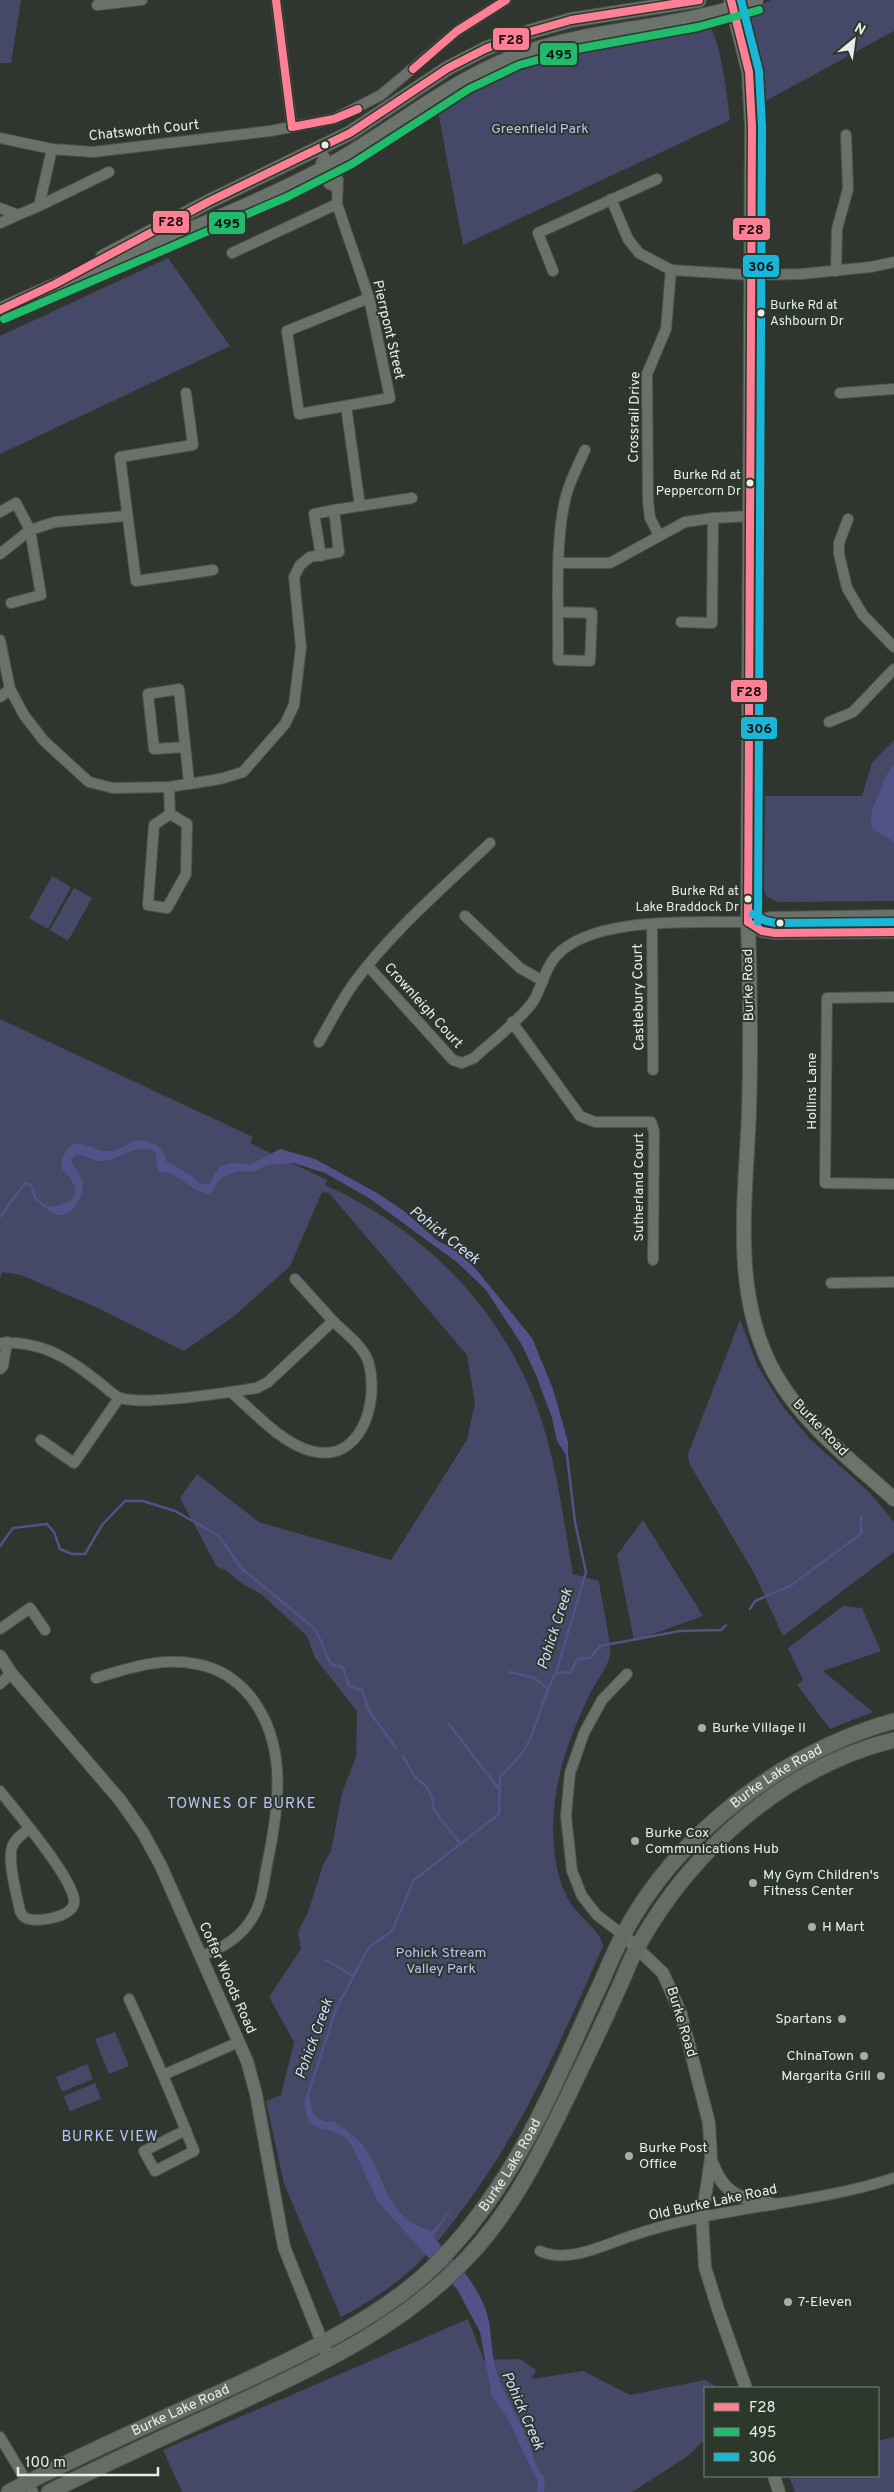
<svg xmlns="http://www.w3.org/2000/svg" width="894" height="2492" viewBox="0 0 894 2492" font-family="Overpass,sans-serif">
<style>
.green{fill:#464867}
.water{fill:#535288}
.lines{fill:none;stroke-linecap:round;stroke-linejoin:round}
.stream{stroke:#535288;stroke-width:2.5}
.minor-casing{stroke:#4e534e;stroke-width:12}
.tertiary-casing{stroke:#4e534e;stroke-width:14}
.secondary-casing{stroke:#4e534e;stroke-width:16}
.primary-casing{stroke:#4e534e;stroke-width:17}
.minor{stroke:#6c706b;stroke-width:10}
.tertiary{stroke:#6c706b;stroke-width:12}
.secondary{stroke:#6c726c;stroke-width:14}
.primary{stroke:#666c65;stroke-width:15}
.bus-1-casing{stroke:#2d382d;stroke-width:11}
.bus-2-casing{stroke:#2d382d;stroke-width:11}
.bus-3-casing{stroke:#2d382d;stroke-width:11}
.bus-1{stroke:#ff8094;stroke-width:8}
.bus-2{stroke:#20bc6c;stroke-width:8}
.bus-3{stroke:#1ab6d8;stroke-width:8}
.bus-dot{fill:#e8eee7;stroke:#2d382d;stroke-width:2}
.poi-dot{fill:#a8ada7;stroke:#2d382d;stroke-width:2}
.labels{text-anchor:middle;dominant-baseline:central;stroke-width:4;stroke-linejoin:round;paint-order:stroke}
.bus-label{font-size:13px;fill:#e8eee7;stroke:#2d382d;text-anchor:end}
.park-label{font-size:14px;fill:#bec1f6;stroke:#2d382d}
.street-label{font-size:14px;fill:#e8eee7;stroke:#2d382d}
.poi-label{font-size:14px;fill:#e8eee7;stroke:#2d382d;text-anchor:start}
.water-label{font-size:15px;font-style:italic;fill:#d8daff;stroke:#2d382d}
.neighbourhood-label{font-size:15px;letter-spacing:1px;fill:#bec1fa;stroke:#2d382d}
.line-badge{stroke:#2d382d;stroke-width:2}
.pale-badge-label{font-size:14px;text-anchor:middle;font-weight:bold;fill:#111}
</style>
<rect width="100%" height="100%" fill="#303530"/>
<!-- green -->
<g class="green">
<path d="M0 0H21L11 63H0Z"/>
<path d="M771 0H894V31L760 104 756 61 747 22 754 8Z"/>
<path d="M704 18C721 34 727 96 730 120L463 245 437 106 464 87 539 51Z"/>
<path d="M168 258 230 346 0 454V336Z"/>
<path d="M894 740V901L777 902 767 897 764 891 765 796H862L872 763Z"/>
<path d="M52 876 71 887 48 929 29 918Z"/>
<path d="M74 888 92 898 68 941 50 930Z"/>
<path d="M0 1019 253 1137 250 1143 327 1180 325 1185C429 1232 509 1315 543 1425 558 1473 564 1524 573 1574L599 1581C600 1593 613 1649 610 1656 606 1670 595 1683 589 1696 568 1739 554 1780 553 1827 553 1854 557 1881 571 1904 579 1916 602 1933 603 1946 562 2038 523 2129 462 2210 447 2230 431 2251 413 2268 391 2288 367 2303 341 2317L284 2184 266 2101 281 2095 294 2042 269 1997 301 1949 298 1932 308 1912 323 1865 331 1851 342 1793 356 1757 357 1711 315 1658 307 1636 261 1594 241 1583 226 1570 217 1567 180 1498 197 1474 259 1522 391 1560 467 1440 475 1403 467 1355 329 1193 322 1192 290 1266 233 1317 184 1351 100 1309 21 1275 2 1272 0 1279Z"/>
<path d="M740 1320 758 1367 783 1407 810 1439 870 1493 894 1522V1552L783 1636 755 1575 689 1463 688 1454Z"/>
<path d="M643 1520 703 1616 634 1641 617 1555Z"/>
<path d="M843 1606 862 1608 881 1651 823 1671 873 1712 830 1729 797 1685 803 1680 788 1648Z"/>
<path d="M115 2032 129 2066 109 2074 95 2039Z"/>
<path d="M87 2064 93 2079 62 2092 56 2077Z"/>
<path d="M95 2083 101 2099 70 2111 64 2096Z"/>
<path d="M468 2319 484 2360 520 2359 536 2370 532 2379 583 2371 630 2395 705 2380 719 2388H705V2439L688 2456 632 2492H182L163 2450Z"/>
<path d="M894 2437V2492H795L789 2476H878V2441Z"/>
</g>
<!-- water -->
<g class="water">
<path d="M894 764V844L890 839 873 830C868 814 874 806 880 792 884 781 886 773 894 764Z"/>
<path d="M136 1140C150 1141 165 1145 166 1161L192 1176 199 1184H209L219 1167 230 1163 251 1164 280 1149 315 1159 377 1193 404 1211 438 1241 454 1249 475 1268 532 1338 553 1389 568 1442V1458L557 1441 552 1418 536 1375 522 1345 486 1290 458 1263 369 1198 325 1173 294 1163 268 1165 252 1172 237 1171 221 1178 210 1194C189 1192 179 1171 160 1172L157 1169 156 1153C144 1140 118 1160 103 1161 93 1162 86 1155 76 1154L71 1160C74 1167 80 1174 82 1181 86 1194 73 1217 58 1215 53 1214 48 1209 44 1207 60 1206 84 1202 72 1181 70 1176 65 1173 62 1169 59 1164 65 1152 68 1148 79 1137 95 1152 108 1151 118 1151 128 1144 136 1140Z"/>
<path d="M308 2093 314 2115 325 2122 333 2121C343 2128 353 2134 361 2143 388 2175 382 2218 432 2231L454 2206 434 2235 435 2239C456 2262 479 2285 488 2317 492 2334 491 2353 496 2370 503 2393 515 2412 525 2433 532 2448 533 2466 545 2478L544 2492H537L538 2480 529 2464 507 2417 492 2397 480 2332 457 2289 378 2202 353 2148 345 2137 330 2130 321 2129 309 2122 304 2103Z"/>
</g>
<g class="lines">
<!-- stream -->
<g class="stream">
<path d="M0 1217 25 1183 31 1185 35 1198 46 1207"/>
<path d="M0 1546 13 1528 47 1524 54 1532 60 1549 72 1554H85L102 1525 125 1501H143L175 1511 219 1536 241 1568 313 1627C322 1638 323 1651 331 1664L343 1668 349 1686 362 1690 369 1711 396 1748"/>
<path d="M750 1609 755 1601 790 1586 861 1534V1516"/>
<path d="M510 1672 534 1678 547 1688"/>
<path d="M556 1673 571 1672 577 1659 590 1658 600 1646 680 1631 721 1630 726 1625"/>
<path d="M449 1724 498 1788"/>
<path d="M403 1756 415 1777 427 1787 432 1798 434 1810 461 1845"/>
<path d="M326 1960 353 1976"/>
<path d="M308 2094 336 2009 369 1947 392 1931 414 1880 499 1814 500 1777C508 1768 520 1758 526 1747 539 1723 542 1696 556 1673L586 1572 575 1522 567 1455"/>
</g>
<!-- minor casing -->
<g class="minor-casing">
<g id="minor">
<path d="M276 0 292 127"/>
<path d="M97 5 142 0"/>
<path d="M0 138 52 149 93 152 270 131 334 119 381 95 457 31 506 0"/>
<path d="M319 150 330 164 338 180 337 204 369 298 390 398 299 414 287 331 369 298"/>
<path d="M321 163 329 184 336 187"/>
<path d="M611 199 628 239 639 253 671 270 751 275 801 274 871 267 894 262"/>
<path d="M39 206 109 172"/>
<path d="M0 208 18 215 39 206 52 149"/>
<path d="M0 223 18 215"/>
<path d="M232 253 337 204"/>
<path d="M553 271 538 233 657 179"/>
<path d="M836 271 837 229 848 189 846 135"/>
<path d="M186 393 193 445 120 457 136 581 213 570"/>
<path d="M840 393 894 389"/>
<path d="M346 406 360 506"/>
<path d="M0 512 16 503 30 530 41 595 11 603"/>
<path d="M848 519 839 543V554L847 588 863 615 894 647"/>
<path d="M659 535 650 518 648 501 647 374 666 329 671 270"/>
<path d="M0 554 30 530 55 522 127 516"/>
<path d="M321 556 314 514 334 510"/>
<path d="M559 563H610L685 522 713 518 751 516"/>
<path d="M559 612 592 613 590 661 558 660C559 610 554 543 566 496 570 481 578 465 585 450"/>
<path d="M681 622 712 623 713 518"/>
<path d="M0 640 10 689 24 715 44 741 89 782 113 788 169 787 220 779 243 772 285 724 294 705 301 647 294 577 300 565 310 557 339 552 334 510 412 498"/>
<path d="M0 697 10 689"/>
<path d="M829 722 853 712 894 669"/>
<path d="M185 747 154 749 148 694 179 689 189 782"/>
<path d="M169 787 170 814 154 825 148 905 167 908 186 874 187 824 170 814"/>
<path d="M465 916 520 968 543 981"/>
<path d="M652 925 653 1070"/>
<path d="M368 966 453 1060 462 1063 474 1058C490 1043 520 1020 532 1003 542 989 544 969 556 956 593 915 696 923 748 922"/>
<path d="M894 997 827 998 825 1183 894 1184"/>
<path d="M512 1022 580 1116 595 1122H651L654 1131 653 1260"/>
<path d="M319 1042C330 1023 341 1001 354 983 392 931 443 888 490 843"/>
<path d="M295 1279 333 1321"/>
<path d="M831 1283 894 1282"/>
<path d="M0 1343C39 1340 67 1357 96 1380 104 1385 112 1396 121 1398 146 1406 228 1392 257 1388L268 1382 333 1321C345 1333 365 1347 369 1364 379 1403 361 1464 311 1451 280 1442 254 1412 231 1392"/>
<path d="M0 1369 3 1366 7 1342"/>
<path d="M41 1440 74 1463 119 1398"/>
<path d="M0 1629 30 1608 45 1630"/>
<path d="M96 1678C129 1668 161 1657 196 1664 219 1668 236 1679 250 1696 288 1743 279 1806 268 1860 264 1878 263 1899 254 1915 242 1937 223 1948 201 1956"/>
<path d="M0 1684 11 1673"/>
<path d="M0 1791C18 1814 69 1873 74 1899 77 1917 40 1922 28 1919 23 1917 22 1915 20 1911 17 1895 7 1861 12 1847 15 1839 22 1834 29 1829"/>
<path d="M623 1935 597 1915 582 1896 572 1871 566 1816 570 1773 584 1733 602 1700 627 1674"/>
<path d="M129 1999C152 2049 174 2100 194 2151L155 2171 144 2151 186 2130"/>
<path d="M163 2075 239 2042"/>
<path d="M540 2251C568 2264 603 2245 631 2236 716 2206 809 2206 894 2178"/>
<path d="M0 2437 33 2492"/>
</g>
</g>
<!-- tertiary casing -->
<g class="tertiary-casing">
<g id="tertiary">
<path d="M748 922 762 931 775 933 894 932"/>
<path d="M748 922 771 918 894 916"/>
<path d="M0 1656 11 1673 120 1800 143 1833 161 1866 247 2061 256 2094 284 2247 326 2352"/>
<path d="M623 1935 663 1973 681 2014 709 2123 711 2159 702 2217 705 2267 718 2309 746 2388"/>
<path d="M711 2160C723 2194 740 2200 773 2204"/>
<path d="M774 2476 779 2492"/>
</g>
</g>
<!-- secondary casing -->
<g class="secondary-casing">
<g id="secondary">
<path d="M731 0 749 72 752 127 748 922C750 985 751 1048 749 1111 746 1198 730 1295 775 1374 804 1425 852 1461 894 1499"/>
<path d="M103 257 208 202 350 133 448 68 485 49 529 32 571 20 699 0"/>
<path d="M0 310C106 260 218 223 322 169 388 134 445 83 515 56 593 26 677 30 756 0"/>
</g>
</g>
<!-- primary casing -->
<g class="primary-casing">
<g id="primary">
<path id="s1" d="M9 2492C83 2453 160 2420 236 2385 299 2356 381 2317 431 2269 512 2190 548 2099 594 1998 604 1978 612 1956 622 1937 676 1834 783 1752 894 1721"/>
<path d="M49 2492C111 2461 173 2433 236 2404 320 2365 405 2325 469 2256 513 2209 540 2153 568 2096 584 2062 601 2028 616 1994 624 1978 629 1961 638 1946 692 1849 785 1767 894 1740"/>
</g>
</g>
<!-- minor -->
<use href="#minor" class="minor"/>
<!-- tertiary -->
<use href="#tertiary" class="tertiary"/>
<!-- secondary -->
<use href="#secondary" class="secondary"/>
<!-- primary -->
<use href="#primary" class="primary"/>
<!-- bus-1 casing -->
<g class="bus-1-casing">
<g id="bus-1">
<path d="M276 0 292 127"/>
<path d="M731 0 749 72 752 127 748 922"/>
<path d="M413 69 457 31 506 0"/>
<path d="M292 127 334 119 358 109"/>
<path d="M0 310 55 284 208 202 350 133 448 68 485 49 529 32 571 20 699 0"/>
<path d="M748 922 762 931 775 933 894 932"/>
</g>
</g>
<!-- bus-2 casing -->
<g class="bus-2-casing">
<path id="bus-2" d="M4 319 287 197 352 164 469 89 519 65 577 49 698 27 759 10"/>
</g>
<!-- bus-3 casing -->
<g class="bus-3-casing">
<g id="bus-3">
<path d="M741 0 759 71 762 127 758 922"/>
<path d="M753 914 766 921 776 923 894 922"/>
</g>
</g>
<!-- bus-1 -->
<use href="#bus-1" class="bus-1"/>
<!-- bus-2 -->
<use href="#bus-2" class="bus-2"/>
<!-- bus-3 -->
<use href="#bus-3" class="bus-3"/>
</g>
<!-- markers -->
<g class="bus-dot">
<circle cx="325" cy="145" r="4.5"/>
<circle cx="761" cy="313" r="4.5"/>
<circle cx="750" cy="483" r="4.5"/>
<circle cx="748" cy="899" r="4.5"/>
<circle cx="780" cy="923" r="4.5"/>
</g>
<g class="poi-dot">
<circle cx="702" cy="1728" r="5"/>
<circle cx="635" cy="1841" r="5"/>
<circle cx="753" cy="1883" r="5"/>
<circle cx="812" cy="1927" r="5"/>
<circle cx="842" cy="2019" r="5"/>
<circle cx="864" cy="2056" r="5"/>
<circle cx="881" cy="2076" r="5"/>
<circle cx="629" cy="2156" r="5"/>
<circle cx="788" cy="2302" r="5"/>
</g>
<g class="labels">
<!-- bus labels -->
<g class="bus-label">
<text x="770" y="306" text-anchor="start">Burke Rd at<tspan x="770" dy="16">Ashbourn Dr</tspan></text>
<text x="741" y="476">Burke Rd at<tspan x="741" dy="16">Peppercorn Dr</tspan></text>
<text x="739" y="892">Burke Rd at<tspan x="739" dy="16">Lake Braddock Dr</tspan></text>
</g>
<!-- park labels -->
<g class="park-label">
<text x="540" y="129">Greenfield Park</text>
<text x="441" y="1953">Pohick Stream<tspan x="441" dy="16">Valley Park</tspan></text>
</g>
<!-- street labels -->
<g class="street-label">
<text transform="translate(144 131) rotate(-6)">Chatsworth Court</text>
<text transform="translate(388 330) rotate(77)">Pierrpont Street</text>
<text transform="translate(635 417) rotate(-89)">Crossrail Drive</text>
<text transform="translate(749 985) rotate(-91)">Burke Road</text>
<text transform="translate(639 997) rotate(-91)">Castlebury Court</text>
<text transform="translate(423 1006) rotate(48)">Crownleigh Court</text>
<text transform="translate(812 1091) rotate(-90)">Hollins Lane</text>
<text transform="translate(639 1187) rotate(-90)">Sutherland Court</text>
<text transform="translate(820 1428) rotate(46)">Burke Road</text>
<text stroke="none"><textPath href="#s1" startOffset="1090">Burke Lake Road</textPath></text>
<text transform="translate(227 1978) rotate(66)">Coffer Woods Road</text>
<text transform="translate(681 2022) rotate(73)">Burke Road</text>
<text stroke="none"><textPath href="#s1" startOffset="610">Burke Lake Road</textPath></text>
<text transform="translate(713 2203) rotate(-12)">Old Burke Lake Road</text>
<text stroke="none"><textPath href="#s1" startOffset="190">Burke Lake Road</textPath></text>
</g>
<!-- poi labels -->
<g class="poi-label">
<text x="712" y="1728">Burke Village II</text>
<text x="645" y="1833">Burke Cox<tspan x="645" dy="16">Communications Hub</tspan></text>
<text x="763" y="1875">My Gym Children's<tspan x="763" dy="16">Fitness Center</tspan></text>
<text x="822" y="1927">H Mart</text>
<text x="832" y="2019" text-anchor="end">Spartans</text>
<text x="854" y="2056" text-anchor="end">ChinaTown</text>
<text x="871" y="2076" text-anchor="end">Margarita Grill</text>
<text x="639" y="2148">Burke Post<tspan x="639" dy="16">Office</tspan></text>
<text x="798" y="2302">7-Eleven</text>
</g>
<!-- water labels -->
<g class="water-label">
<text transform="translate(444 1236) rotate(38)">Pohick Creek</text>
<text transform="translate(556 1629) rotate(-72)">Pohick Creek</text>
<text transform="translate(315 2039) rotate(-70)">Pohick Creek</text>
<text transform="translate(522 2411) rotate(66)">Pohick Creek</text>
</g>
<!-- neighbourhood labels -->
<g class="neighbourhood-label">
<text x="242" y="1804">TOWNES OF BURKE</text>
<text x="110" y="2137">BURKE VIEW</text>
</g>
</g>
<g class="line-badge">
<rect x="492" y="27" width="38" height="24" rx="5" fill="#ff8094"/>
<rect x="539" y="42" width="39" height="24" rx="5" fill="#20bc6c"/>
<rect x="152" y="210" width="38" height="24" rx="5" fill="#ff8094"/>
<rect x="208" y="211" width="38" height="24" rx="5" fill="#20bc6c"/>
<rect x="732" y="217" width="39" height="24" rx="5" fill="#ff8094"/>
<rect x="742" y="254" width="38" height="24" rx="5" fill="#1ab6d8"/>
<rect x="730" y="679" width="38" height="24" rx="5" fill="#ff8094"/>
<rect x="740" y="716" width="38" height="24" rx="5" fill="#1ab6d8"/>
</g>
<g class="pale-badge-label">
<text x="511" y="44">F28</text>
<text x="559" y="59">495</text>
<text x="171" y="226">F28</text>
<text x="227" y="228">495</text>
<text x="751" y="234">F28</text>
<text x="761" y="271">306</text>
<text x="749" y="696">F28</text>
<text x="759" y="733">306</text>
</g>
<!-- legend -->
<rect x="704" y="2387" width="175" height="90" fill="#2d382d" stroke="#788177"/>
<rect x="714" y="2403" width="25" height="8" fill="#ff8094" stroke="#788177"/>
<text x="749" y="2412" font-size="15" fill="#e8eee7">F28</text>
<rect x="714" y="2428" width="25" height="8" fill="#20bc6c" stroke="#788177"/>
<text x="749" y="2437" font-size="15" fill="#e8eee7">495</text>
<rect x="714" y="2453" width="25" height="8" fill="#1ab6d8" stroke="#788177"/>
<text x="749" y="2462" font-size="15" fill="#e8eee7">306</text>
<!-- north arrow -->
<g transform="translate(854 40) rotate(29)" stroke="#2d382d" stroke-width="4" paint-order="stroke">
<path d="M0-4L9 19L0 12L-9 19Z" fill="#e8eee7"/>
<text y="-8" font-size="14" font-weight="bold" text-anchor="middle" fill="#e8eee7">N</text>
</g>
<!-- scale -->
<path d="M18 2467v8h140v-8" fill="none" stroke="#e8eee7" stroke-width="2.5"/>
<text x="25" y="2467" font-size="15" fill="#e8eee7" stroke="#2d382d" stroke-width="4" paint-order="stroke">100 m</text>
</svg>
